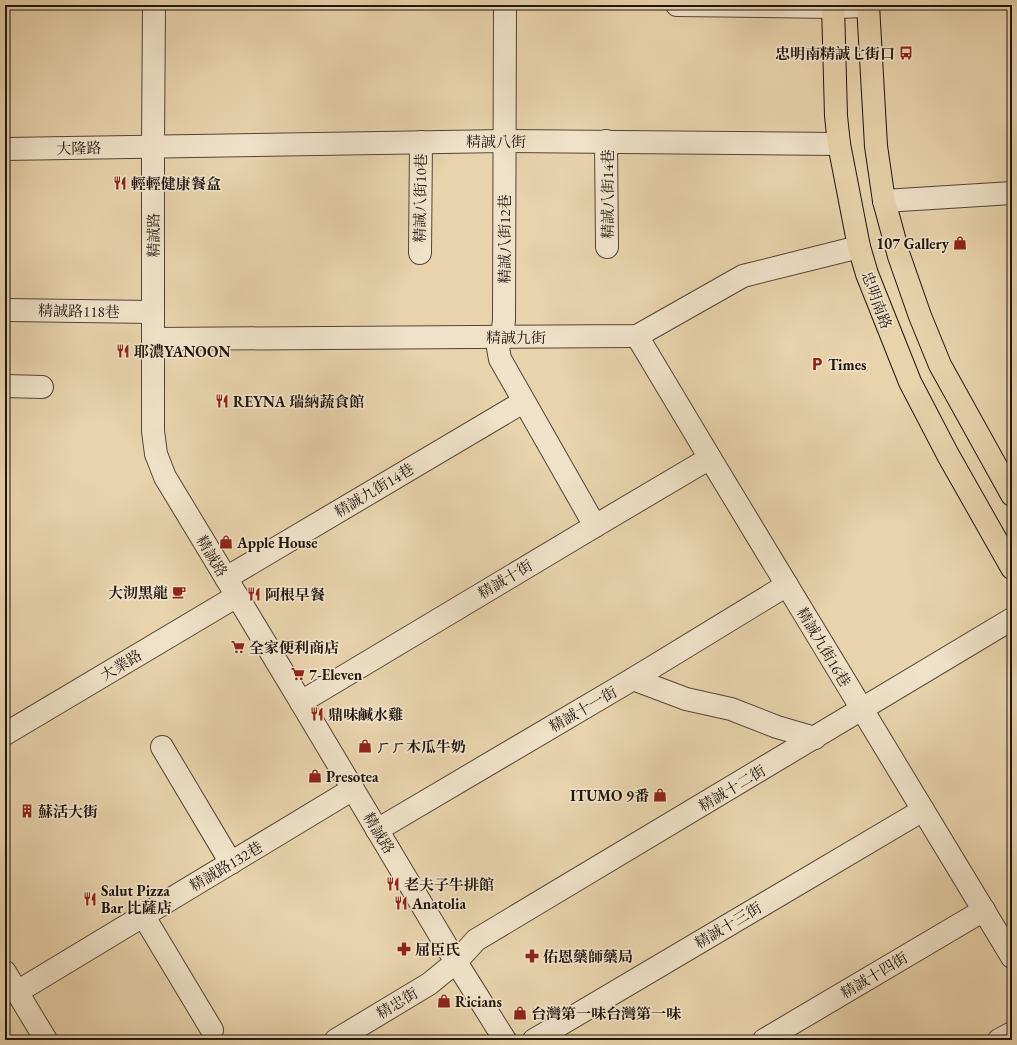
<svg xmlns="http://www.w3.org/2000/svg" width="1017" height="1045" viewBox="0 0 1017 1045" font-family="'EB Garamond','Noto Serif TC',serif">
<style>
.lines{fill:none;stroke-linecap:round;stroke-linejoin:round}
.minor-casing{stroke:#534537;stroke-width:24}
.major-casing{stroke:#211610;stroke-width:24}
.minor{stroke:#f0e2c9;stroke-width:22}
.major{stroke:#e8d3ac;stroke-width:22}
.labels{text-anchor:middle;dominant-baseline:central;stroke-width:3.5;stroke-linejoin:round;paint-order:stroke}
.poi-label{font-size:15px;font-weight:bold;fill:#211610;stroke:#f0e2c9;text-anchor:start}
.street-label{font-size:15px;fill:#211610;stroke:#f0e2c9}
</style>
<rect width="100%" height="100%" fill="#e8d3ac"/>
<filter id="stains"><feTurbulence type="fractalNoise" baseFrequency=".005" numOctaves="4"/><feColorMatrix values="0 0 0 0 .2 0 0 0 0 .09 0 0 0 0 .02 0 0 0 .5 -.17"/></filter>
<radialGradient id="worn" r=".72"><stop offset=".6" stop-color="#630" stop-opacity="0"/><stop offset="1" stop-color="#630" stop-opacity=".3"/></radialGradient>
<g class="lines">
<!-- minor casing -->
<g class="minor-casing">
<g id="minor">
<path d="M154 5 153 146V431L156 454 165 477 301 702 456 962 505 1040"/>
<path d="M505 5 504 320 502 337 498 348 500 359 595 526"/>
<path d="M677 5 834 7 868 6"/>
<path d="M606 141 607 247"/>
<path d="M5 149 504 141 839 144"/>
<path d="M884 201 1012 193"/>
<path d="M420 253 421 142"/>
<path d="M5 310 153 312"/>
<path d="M637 336 710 458 1012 957"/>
<path d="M154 339 637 336 743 276 859 247"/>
<path d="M5 386 42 387"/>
<path d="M226 578 523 402"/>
<path d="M633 679 686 699 731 709 777 727 815 738"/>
<path d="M301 702 595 526 710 458"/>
<path d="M5 734 237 596"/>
<path d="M162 747 231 863"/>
<path d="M377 830 633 679 787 585"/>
<path d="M143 915 212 1030"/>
<path d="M5 972 46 1040"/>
<path d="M17 992 353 789"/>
<path d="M336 1040 429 984 456 962 476 940 1012 619"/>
<path d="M534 1040 923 810"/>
<path d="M764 1040 984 910"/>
<path d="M999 1040 1012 1033"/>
</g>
</g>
<!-- major casing -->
<g class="major-casing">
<g id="major">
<path d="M833 5 836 116 839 144 859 247 867 274 910 382 948 455 1012 568"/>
<path d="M868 5 876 146 884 201 899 256 920 316 940 365 1012 495"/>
</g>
</g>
<!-- minor -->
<use href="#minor" class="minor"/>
<!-- major -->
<use href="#major" class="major"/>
</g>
<!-- icons -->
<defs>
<g id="bus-bare" transform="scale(1.08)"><path d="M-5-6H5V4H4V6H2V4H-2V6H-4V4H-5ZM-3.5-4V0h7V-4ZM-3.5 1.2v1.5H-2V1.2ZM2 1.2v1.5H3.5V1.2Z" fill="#8f2418" stroke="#f0e2c9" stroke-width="2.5" paint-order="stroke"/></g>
<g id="restaurant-bare" transform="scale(1.08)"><path d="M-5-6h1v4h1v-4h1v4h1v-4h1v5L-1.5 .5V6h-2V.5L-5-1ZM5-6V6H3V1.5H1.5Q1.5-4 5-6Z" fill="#8f2418" stroke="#f0e2c9" stroke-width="2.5" paint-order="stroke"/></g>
<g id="shop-bare" transform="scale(1.08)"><path d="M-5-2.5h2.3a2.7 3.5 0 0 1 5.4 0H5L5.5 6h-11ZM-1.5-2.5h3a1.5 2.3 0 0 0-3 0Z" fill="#8f2418" stroke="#f0e2c9" stroke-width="2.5" paint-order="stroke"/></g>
<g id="parking-bare" transform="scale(1.08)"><path d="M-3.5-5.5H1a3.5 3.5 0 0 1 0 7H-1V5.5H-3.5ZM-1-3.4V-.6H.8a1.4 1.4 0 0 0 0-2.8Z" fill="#8f2418" stroke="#f0e2c9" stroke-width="2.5" paint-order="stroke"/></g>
<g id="cafe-bare" transform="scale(1.08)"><path d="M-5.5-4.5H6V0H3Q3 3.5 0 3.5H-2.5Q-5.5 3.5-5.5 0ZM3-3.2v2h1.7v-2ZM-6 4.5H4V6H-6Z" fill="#8f2418" stroke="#f0e2c9" stroke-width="2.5" paint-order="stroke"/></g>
<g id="supermarket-bare" transform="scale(1.08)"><path d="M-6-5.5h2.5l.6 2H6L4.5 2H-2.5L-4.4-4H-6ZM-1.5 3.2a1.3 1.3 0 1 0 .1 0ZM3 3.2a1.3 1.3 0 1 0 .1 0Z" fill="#8f2418" stroke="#f0e2c9" stroke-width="2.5" paint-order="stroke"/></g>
<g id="building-bare" transform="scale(1.08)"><path d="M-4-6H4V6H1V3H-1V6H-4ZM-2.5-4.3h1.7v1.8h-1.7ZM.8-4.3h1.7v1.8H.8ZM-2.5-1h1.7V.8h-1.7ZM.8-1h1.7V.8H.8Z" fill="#8f2418" stroke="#f0e2c9" stroke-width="2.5" paint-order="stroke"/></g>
<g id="pharmacy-bare" transform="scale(1.08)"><path d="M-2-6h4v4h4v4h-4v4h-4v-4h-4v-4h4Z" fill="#8f2418" stroke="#f0e2c9" stroke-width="2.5" paint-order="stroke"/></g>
</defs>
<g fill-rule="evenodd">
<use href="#bus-bare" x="906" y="53"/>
<use href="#restaurant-bare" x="120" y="183"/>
<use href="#shop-bare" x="960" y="243"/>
<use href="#restaurant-bare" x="123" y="351"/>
<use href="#parking-bare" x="817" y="364"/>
<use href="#restaurant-bare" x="222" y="401"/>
<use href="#shop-bare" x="226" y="542"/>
<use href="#cafe-bare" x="179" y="592"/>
<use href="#restaurant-bare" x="254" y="594"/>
<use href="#supermarket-bare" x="238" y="647"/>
<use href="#supermarket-bare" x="298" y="674"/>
<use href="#restaurant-bare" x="317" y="714"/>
<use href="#shop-bare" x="365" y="746"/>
<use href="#shop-bare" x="315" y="776"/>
<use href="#shop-bare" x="660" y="795"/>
<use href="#building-bare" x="27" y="811"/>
<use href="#restaurant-bare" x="393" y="884"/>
<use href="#restaurant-bare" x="90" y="899"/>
<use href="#restaurant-bare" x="401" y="903"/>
<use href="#pharmacy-bare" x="404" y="949"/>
<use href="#pharmacy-bare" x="532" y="956"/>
<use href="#shop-bare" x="444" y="1001"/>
<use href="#shop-bare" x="520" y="1013"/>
</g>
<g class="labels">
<!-- poi labels -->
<g class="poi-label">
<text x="895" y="53" text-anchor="end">忠明南精誠七街口</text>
<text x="131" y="183">輕輕健康餐盒</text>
<text x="949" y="243" text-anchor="end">107 Gallery</text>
<text x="134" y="351">耶濃YANOON</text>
<text x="828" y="364">Times</text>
<text x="233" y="401">REYNA 瑞納蔬食館</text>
<text x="237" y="542">Apple House</text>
<text x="168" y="592" text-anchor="end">大沏黑龍</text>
<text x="265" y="594">阿根早餐</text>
<text x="249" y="647">全家便利商店</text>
<text x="309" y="674">7-Eleven</text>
<text x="328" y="714">鼎味鹹水雞</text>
<text x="376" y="746">ㄏㄏ木瓜牛奶</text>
<text x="326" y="776">Presotea</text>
<text x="649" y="795" text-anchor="end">ITUMO 9番</text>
<text x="38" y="811">蘇活大街</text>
<text x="404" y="884">老夫子牛排館</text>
<text x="101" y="890">Salut Pizza<tspan x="101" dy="17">Bar 比薩店</tspan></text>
<text x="412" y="903">Anatolia</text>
<text x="415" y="949">屈臣氏</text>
<text x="543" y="956">佑恩藥師藥局</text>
<text x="455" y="1001">Ricians</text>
<text x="531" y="1013">台灣第一味台灣第一味</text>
</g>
<!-- street labels -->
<g class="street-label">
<text x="496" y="141">精誠八街</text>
<text transform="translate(79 148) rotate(-1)">大隆路</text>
<text transform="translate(607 194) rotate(-90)">精誠八街14巷</text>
<text transform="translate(420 198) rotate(-89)">精誠八街10巷</text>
<text transform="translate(153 235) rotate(-90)">精誠路</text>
<text transform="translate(504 239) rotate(-90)">精誠八街12巷</text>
<text transform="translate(877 300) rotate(70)">忠明南路</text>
<text transform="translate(79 311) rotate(1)">精誠路118巷</text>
<text x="516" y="337">精誠九街</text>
<text transform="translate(374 490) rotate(-31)">精誠九街14巷</text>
<text transform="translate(212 556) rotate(59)">精誠路</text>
<text transform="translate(505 579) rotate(-31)">精誠十街</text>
<text transform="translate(824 647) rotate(59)">精誠九街16巷</text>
<text transform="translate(121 665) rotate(-31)">大業路</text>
<text transform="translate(583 709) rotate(-30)">精誠十一街</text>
<text transform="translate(732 788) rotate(-31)">精誠十二街</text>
<text transform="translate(379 833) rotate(59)">精誠路</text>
<text transform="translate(226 866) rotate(-31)">精誠路132巷</text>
<text transform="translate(728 925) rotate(-31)">精誠十三街</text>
<text transform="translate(874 975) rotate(-31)">精誠十四街</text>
<text transform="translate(397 1003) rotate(-31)">精忠街</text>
</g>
</g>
<!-- margin -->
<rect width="1017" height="1045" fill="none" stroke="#e8d3ac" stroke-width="20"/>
<rect x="6" y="6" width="1005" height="1033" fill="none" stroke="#211610" stroke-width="2"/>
<rect x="10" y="10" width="997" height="1025" fill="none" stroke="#211610"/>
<rect width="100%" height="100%" filter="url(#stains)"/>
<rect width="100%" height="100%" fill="url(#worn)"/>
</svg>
